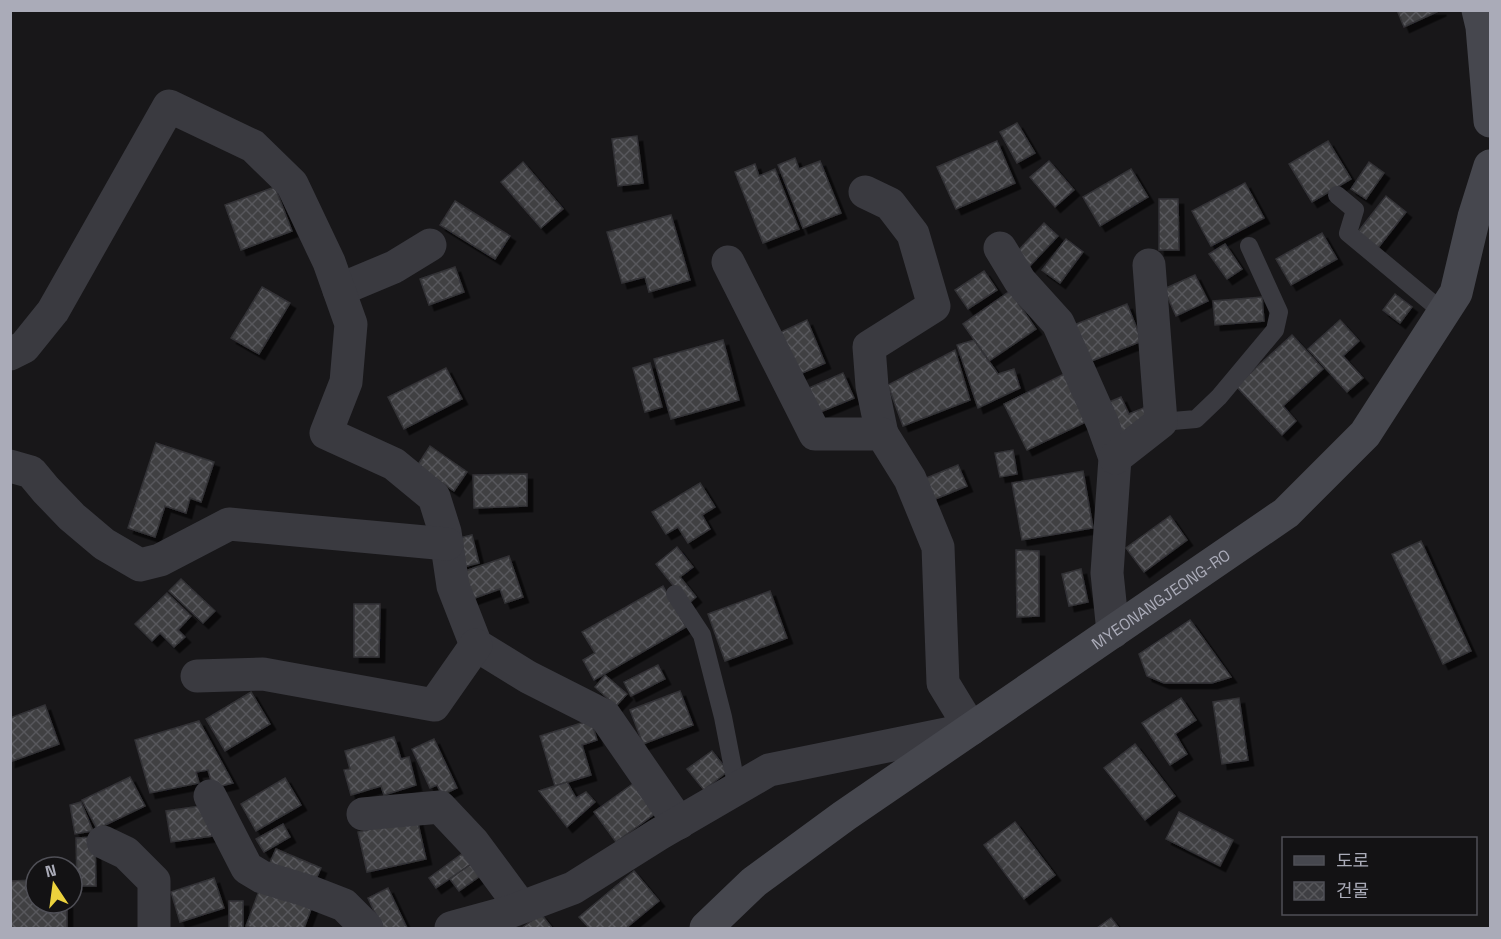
<svg xmlns="http://www.w3.org/2000/svg" width="1501" height="939" viewBox="0 0 1501 939" font-family="'Space Grotesk','Noto Sans KR',sans-serif">
<style>
.building{fill:url(#building-cross-hatch);stroke:#323135;stroke-width:1.5;filter:url(#shadow)}
.lines{fill:none;stroke-linecap:round;stroke-linejoin:round}
.lane{stroke:#3a3a40;stroke-width:18}
.street{stroke:#3a3a40;stroke-width:33}
.secondary{stroke:#46474e;stroke-width:33}
.labels{text-anchor:middle;dominant-baseline:central;stroke-width:5;stroke-linejoin:round;paint-order:stroke}
.street-label{font-size:16px;fill:#aaabb8;stroke:#131214}
</style>
<defs>
<pattern id="building-cross-hatch" width="8" height="8" patternUnits="userSpaceOnUse" patternTransform="scale(1.5)"><rect width="8" height="8" fill="#3f3f43"/><path d="M0 0l8 8M0 8l8-8" fill="none" stroke="#58585c"/></pattern>
<filter id="shadow"><feDropShadow dx="5.5" dy="5.5" stdDeviation="0" flood-color="#0009"/></filter>
</defs>
<rect width="100%" height="100%" fill="#181719"/>
<!-- building -->
<g class="building">
<path d="M1397 10H1441L1404 27Z"/>
<path d="M1017 123 1035 153 1017 163 1000 132Z"/>
<path d="M637 136 643 183 618 186 612 139Z"/>
<path d="M997 141 1015 183 956 209 937 167Z"/>
<path d="M1328 141 1351 179 1312 202 1289 164Z"/>
<path d="M795 158 799 169 820 161 841 213 803 228 778 165Z"/>
<path d="M1049 161 1074 190 1055 207 1030 177Z"/>
<path d="M523 162 563 209 541 228 501 182Z"/>
<path d="M1369 162 1384 173 1366 199 1351 189Z"/>
<path d="M755 164 759 176 775 169 799 229 763 243 735 172Z"/>
<path d="M1131 169 1148 197 1100 226 1083 197Z"/>
<path d="M1245 183 1264 218 1211 246 1192 211Z"/>
<path d="M275 187 292 231 241 250 225 205Z"/>
<path d="M1386 196 1406 212 1378 248 1358 232Z"/>
<path d="M1159 199H1178L1179 250H1159Z"/>
<path d="M455 201 510 236 495 259 440 225Z"/>
<path d="M671 215 690 280 649 292 645 277 622 283 607 232Z"/>
<path d="M1044 223 1058 236 1027 269 1014 255Z"/>
<path d="M1322 233 1337 259 1291 285 1276 259Z"/>
<path d="M1066 239 1083 252 1060 283 1042 270Z"/>
<path d="M1225 244 1242 269 1227 279 1209 254Z"/>
<path d="M455 267 464 292 429 305 420 279Z"/>
<path d="M984 271 997 290 968 309 955 290Z"/>
<path d="M1195 275 1208 301 1176 316 1164 289Z"/>
<path d="M262 287 290 303 259 354 231 338Z"/>
<path d="M1010 291 1036 329 989 361 963 324Z"/>
<path d="M1395 294 1412 307 1400 323 1383 310Z"/>
<path d="M1262 297 1264 321 1215 325 1213 301Z"/>
<path d="M1127 304 1142 341 1089 362 1074 325Z"/>
<path d="M807 320 825 363 800 374 781 332Z"/>
<path d="M1340 320 1359 341 1343 356 1363 378 1347 392 1308 349Z"/>
<path d="M1292 335 1323 369 1283 406 1296 421 1282 435 1236 386Z"/>
<path d="M723 340 739 400 671 419 654 359Z"/>
<path d="M974 340 998 374 1014 369 1020 388 978 408 957 345Z"/>
<path d="M955 350 970 400 903 426 888 385Z"/>
<path d="M650 363 662 407 645 412 633 368Z"/>
<path d="M446 368 462 399 404 429 388 397Z"/>
<path d="M843 373 854 398 818 413 807 389Z"/>
<path d="M1066 373 1090 420 1027 450 1004 404Z"/>
<path d="M1121 397 1129 414 1146 407 1153 423 1122 437 1107 403Z"/>
<path d="M156 443 214 462 201 502 190 498 186 513 165 506 155 537 128 528Z"/>
<path d="M430 446 467 472 454 491 417 466Z"/>
<path d="M1013 450 1017 474 1000 477 995 453Z"/>
<path d="M958 465 967 486 933 500 924 479Z"/>
<path d="M1083 471 1093 528 1022 540 1012 483Z"/>
<path d="M527 474V506L474 508 473 475Z"/>
<path d="M700 483 715 507 702 515 710 529 688 543 678 527 666 534 652 512Z"/>
<path d="M1170 516 1187 540 1144 572 1126 548Z"/>
<path d="M472 535 479 563 463 567 455 539Z"/>
<path d="M1421 541 1471 651 1443 664 1392 554Z"/>
<path d="M677 547 693 567 680 577 696 597 688 604 656 564Z"/>
<path d="M1016 550 1039 551V616L1017 617Z"/>
<path d="M509 556 523 597 505 603 500 589 472 599 462 572Z"/>
<path d="M1081 569 1088 602 1069 606 1062 574Z"/>
<path d="M181 579 215 611 203 623 169 591Z"/>
<path d="M663 586 686 627 594 680 583 660 595 653 582 632Z"/>
<path d="M770 591 787 638 725 661 708 614Z"/>
<path d="M167 593 191 616 178 630 185 637 174 647 160 633 152 641 135 624Z"/>
<path d="M354 604H380L379 657H354Z"/>
<path d="M1190 620 1231 677 1212 683H1164L1147 676 1139 654Z"/>
<path d="M658 665 665 679 631 696 624 682Z"/>
<path d="M605 675 627 694 616 706 595 687Z"/>
<path d="M680 691 693 725 643 744 630 710Z"/>
<path d="M251 692 270 724 225 751 206 719Z"/>
<path d="M1181 698 1196 720 1175 734 1187 754 1170 765 1142 723Z"/>
<path d="M1239 698 1248 760 1222 764 1213 702Z"/>
<path d="M45 705 59 744 10 762V718Z"/>
<path d="M591 720 597 740 582 745 591 775 555 786 540 736Z"/>
<path d="M199 721 233 783 213 788 208 770 196 772 199 783 150 793 135 740Z"/>
<path d="M394 737 401 759 409 757 416 785 384 795 381 786 351 795 344 770 350 769 345 751Z"/>
<path d="M434 739 457 788 442 795 437 785 430 788 412 749Z"/>
<path d="M1135 744 1175 796 1145 820 1104 768Z"/>
<path d="M712 751 728 771 704 790 687 769Z"/>
<path d="M130 777 145 806 97 829 82 800Z"/>
<path d="M285 778 301 805 256 831 241 804Z"/>
<path d="M567 782 576 798 586 792 595 802 567 827 539 791Z"/>
<path d="M634 783 656 813 616 842 594 812Z"/>
<path d="M81 802 93 831 75 834 70 805Z"/>
<path d="M207 805 212 836 171 842 166 811Z"/>
<path d="M1179 812 1233 840 1220 866 1166 839Z"/>
<path d="M417 819 426 859 367 872 358 832Z"/>
<path d="M1015 822 1055 875 1024 899 984 845Z"/>
<path d="M283 824 290 837 264 852 256 839Z"/>
<path d="M95 837 96 886H77L76 838Z"/>
<path d="M276 849 321 868 312 888 267 869Z"/>
<path d="M467 850 474 862 436 888 429 878Z"/>
<path d="M474 862 483 874 459 891 450 879Z"/>
<path d="M634 871 659 901 626 928H589L579 917Z"/>
<path d="M214 878 224 908 180 922 171 892Z"/>
<path d="M36 880V903H67V928H10V881Z"/>
<path d="M263 880 315 899 304 928H252L246 926Z"/>
<path d="M388 888 407 928H382L368 898Z"/>
<rect x="229" y="901" width="14" height="27"/>
<path d="M541 914 552 928H522Z"/>
<path d="M1111 918 1119 928H1097Z"/>
</g>
<g class="lines">
<!-- lane -->
<g class="lane">
<path d="M1337 195 1355 210 1348 233 1444 313"/>
<path d="M1161 422 1196 419 1219 397 1275 330 1279 312 1249 246"/>
<path d="M675 594 702 635 723 717 737 789"/>
</g>
<!-- street -->
<g class="street">
<path d="M865 192 890 204 913 234 934 306 869 347 872 386 882 434"/>
<path d="M1000 248 1020 281 1058 323 1102 422 1115 458 1107 573 1113 632"/>
<path d="M339 290 394 267 430 245"/>
<path d="M10 354 24 347 53 311 169 106 253 146 292 184 329 262 351 324 346 382 326 433 394 464 434 497 445 532 453 586 476 645 528 677 605 716 679 823"/>
<path d="M1115 458 1161 422 1149 265"/>
<path d="M10 466 31 472 46 490 72 517 104 544 140 565 160 560 229 524 447 544"/>
<path d="M197 676 263 674 434 705 476 645"/>
<path d="M210 796 247 868 262 877 308 891 344 905 367 928"/>
<path d="M363 814 440 807 473 842 521 907"/>
<path d="M103 842 126 853 154 881V928"/>
<path d="M451 928 454 927 509 912 573 888 659 834 769 770 971 729 943 683 938 547 910 479 882 434H815L728 262"/>
</g>
<!-- secondary -->
<g class="secondary">
<path d="M1478 10 1482 27 1490 121"/>
<path id="s1" d="M706 928 754 882 844 816 1286 513 1365 434 1456 293 1474 217 1490 166"/>
</g>
</g>
<g class="labels">
<!-- street labels -->
<g class="street-label">
<text stroke="none"><textPath href="#s1" startOffset="562">MYEONANGJEONG-RO</textPath></text>
</g>
</g>
<!-- border -->
<rect width="1501" height="939" fill="none" stroke="#aaabb8" stroke-width="24"/>
<!-- legend -->
<rect x="1282" y="837" width="195" height="78" fill="#131214" stroke="#4f4f56" stroke-width="1.5"/>
<rect x="1294" y="856" width="30" height="9" fill="#46474e" stroke="#4f4f56" stroke-width="1.5"/>
<text x="1336" y="867" font-size="18" fill="#aaabb8">도로</text>
<rect x="1294" y="882" width="30" height="18" fill="url(#building-cross-hatch)" stroke="#4f4f56" stroke-width="1.5"/>
<text x="1336" y="897" font-size="18" fill="#aaabb8">건물</text>
<!-- north arrow -->
<g transform="translate(54 885) rotate(347)"><circle r="28" fill="#131214" stroke="#4f4f56" stroke-width="1.5"/>
<path d="M0-4.5L10 22L0 15L-10 22Z" fill="#ecd23d"/>
<text y="-9" font-size="16" font-weight="bold" text-anchor="middle" fill="#aaabb8">N</text>
</g>
</svg>
